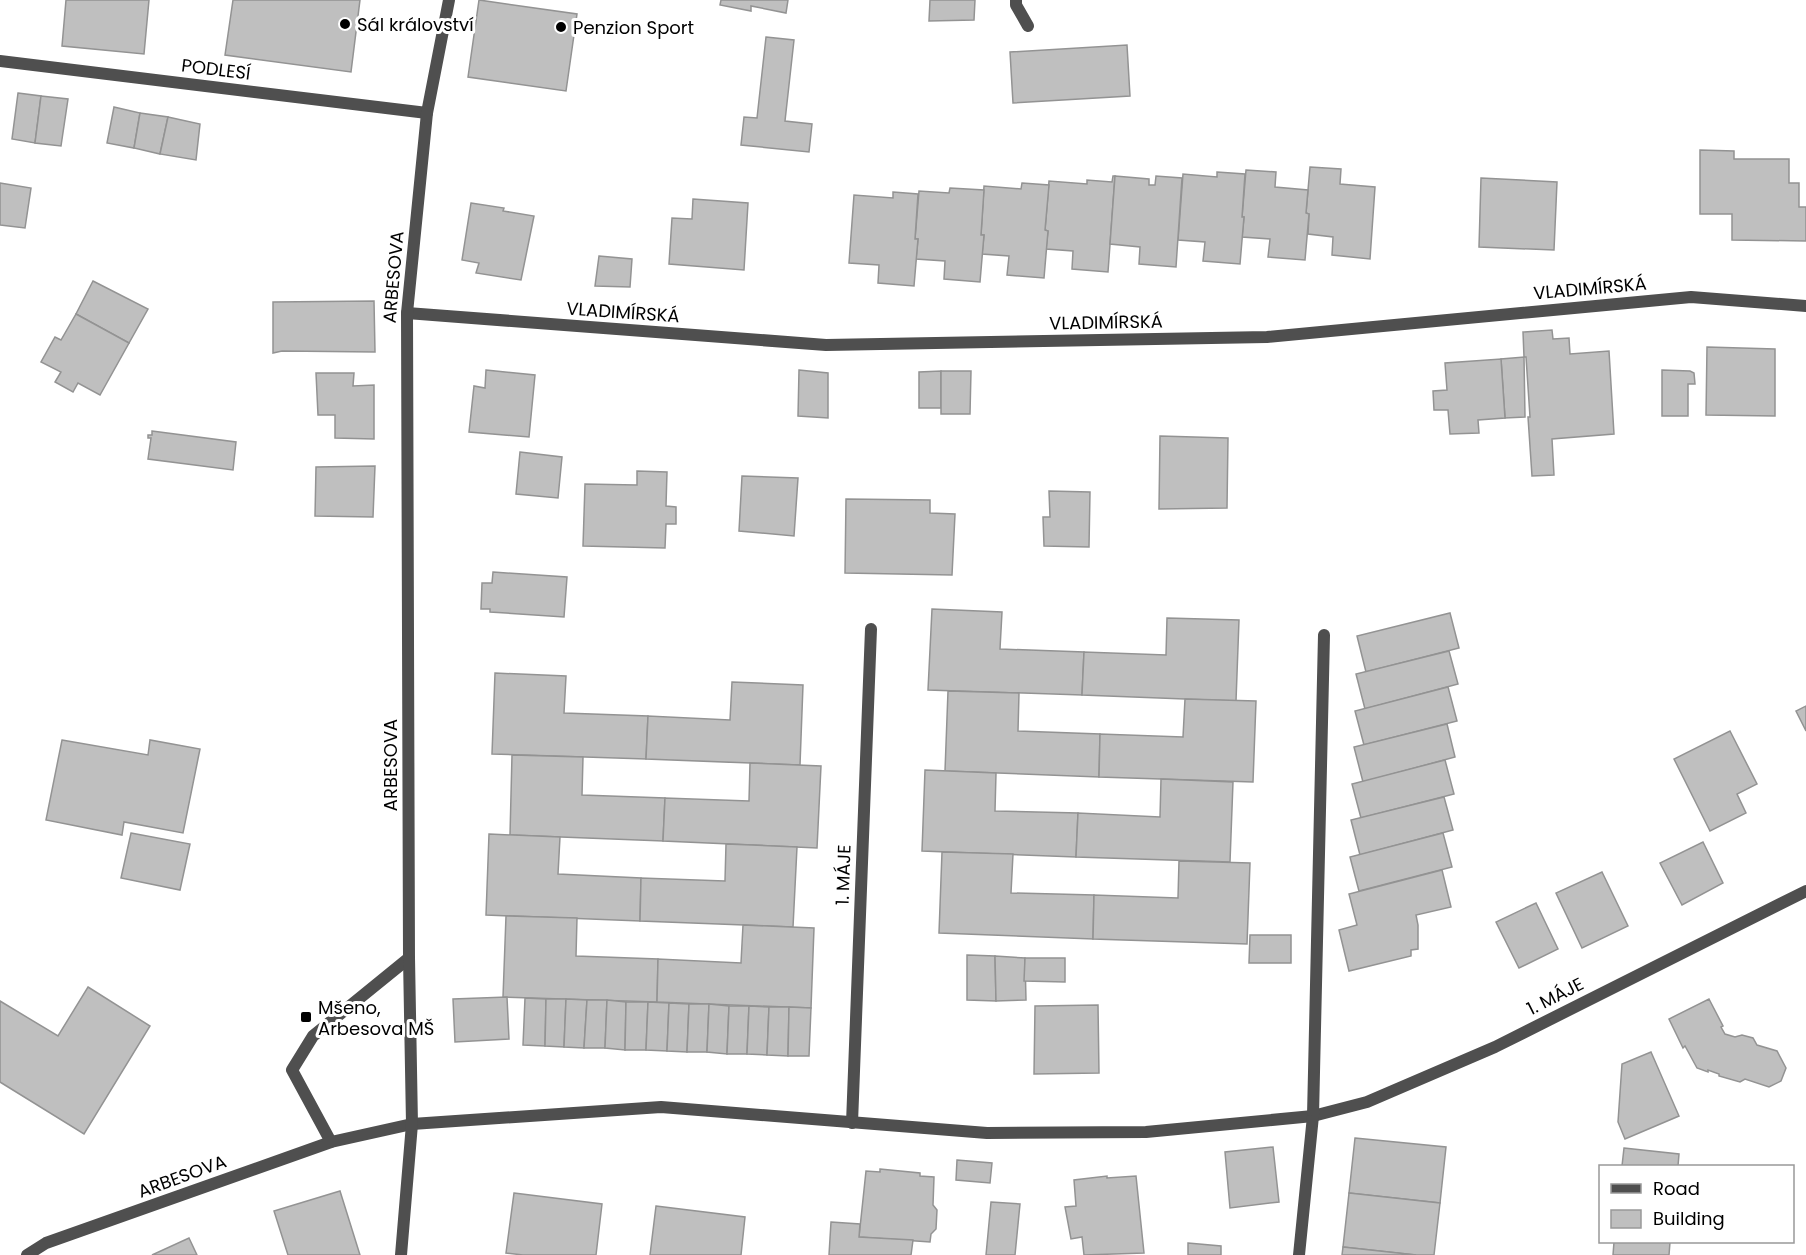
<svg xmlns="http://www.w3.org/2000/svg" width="1806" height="1255" viewBox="0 0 1806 1255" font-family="Poppins,sans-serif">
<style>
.building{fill:#bfbfbf;stroke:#939393;stroke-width:1.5}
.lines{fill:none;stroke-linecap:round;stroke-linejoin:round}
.lane{stroke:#4f4f4f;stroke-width:12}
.street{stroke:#4f4f4f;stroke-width:12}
.poi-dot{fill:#000;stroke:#fff;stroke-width:2}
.labels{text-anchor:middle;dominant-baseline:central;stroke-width:6;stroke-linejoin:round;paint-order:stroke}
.poi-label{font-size:18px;fill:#000;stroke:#fff;text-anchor:start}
.street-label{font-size:18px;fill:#000;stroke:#fff}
</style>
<rect width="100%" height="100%" fill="#fff"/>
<!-- building -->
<g class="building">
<path d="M66 0H149L144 54 62 46Z"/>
<path d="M233 0H360L351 72 225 55Z"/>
<path d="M479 0 577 14 566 91 468 77Z"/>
<path d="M721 0H788L786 13 751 6V11L720 5Z"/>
<path d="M930 0H975L974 20 929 21Z"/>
<path d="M766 37 794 40 785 121 812 124 809 152 741 145 744 117 757 118Z"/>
<path d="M1127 45 1130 96 1013 103 1010 52Z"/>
<path d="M18 93 41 96 35 143 12 139Z"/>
<path d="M41 96 68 99 61 146 35 143Z"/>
<path d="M114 107 140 113 134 148 107 143Z"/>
<path d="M140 113 168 117 160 154 134 148Z"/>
<path d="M168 117 200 124 196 160 160 154Z"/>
<path d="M1700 150 1734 151V159H1789V183H1799V207H1806V241L1732 240V214H1700Z"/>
<path d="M1310 167 1341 169 1340 184 1375 187 1370 259 1332 255 1333 237 1308 234 1309 214 1306 213Z"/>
<path d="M1246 170 1276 172 1275 187 1308 190 1306 213 1309 214 1305 260 1268 257 1270 239 1242 237 1244 217H1242Z"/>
<path d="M1217 172 1245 174 1242 217H1244L1240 264 1203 261 1205 242 1178 240 1183 174 1217 177Z"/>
<path d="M1113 176H1115L1108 272 1072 269 1073 251 1046 249 1048 231 1045 230 1049 181 1087 184V180L1112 182Z"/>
<path d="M1115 176 1149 179V185H1155L1156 176 1182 178 1176 267 1139 264 1140 247 1110 244Z"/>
<path d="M1481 178 1557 182 1554 250 1479 247Z"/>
<path d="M0 183 31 188 25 228 0 225Z"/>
<path d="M1022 183 1049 185 1045 230 1048 231 1044 278 1007 275 1009 256 982 254 984 235H981L984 186 1021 189Z"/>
<path d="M950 188 984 190 981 235H984L980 282 944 279 945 261 916 259 918 239H915L919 191 949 193Z"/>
<path d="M893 192 918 194 915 239H918L914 286 878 283 879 265 849 263 854 195 893 198Z"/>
<path d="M693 199 748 203 744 270 669 264 672 218 692 219Z"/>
<path d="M471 203 504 208 503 211 534 216 521 280 476 273 479 263 462 260Z"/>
<path d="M599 256 632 259 630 287 595 286Z"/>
<path d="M93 281 148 309 129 343 76 314Z"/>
<path d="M374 301 375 352 282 351 273 353V302Z"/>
<path d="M76 314 129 343 100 395 78 383 73 392 55 382 61 372 41 362 55 337 61 340Z"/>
<path d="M1552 330 1553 339 1569 338 1570 354 1609 351 1614 434 1552 439 1554 475 1532 476 1528 417H1530L1526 357H1524L1523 332Z"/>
<path d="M1707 347 1775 349V416L1706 415Z"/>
<path d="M1524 357 1525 417 1505 418 1501 359Z"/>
<path d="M1501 359 1505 418 1478 420 1479 433 1450 434 1448 410H1434L1433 391 1447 390 1445 363Z"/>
<path d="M486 370 535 375 529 437 469 432 474 386 485 388Z"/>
<path d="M799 370 828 373V418L798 416Z"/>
<path d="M1662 370 1690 371 1694 373 1695 384H1688V416H1662Z"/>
<path d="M941 371V408H919V372Z"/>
<path d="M941 371H971L970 414H941Z"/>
<path d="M316 373H354L353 386 374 385V439L335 438V415H318Z"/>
<path d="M152 431 236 442 233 470 148 459 151 438H148V435H152Z"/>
<path d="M1160 436 1228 438 1227 508 1159 509Z"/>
<path d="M520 452 562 457 558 498 516 494Z"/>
<path d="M375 466 373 517 315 516 316 467Z"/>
<path d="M637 471 667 472 666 506 676 507V524H666L665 548 583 546 585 484 637 485Z"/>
<path d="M742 476 798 478 794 536 739 531Z"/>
<path d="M1049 491 1090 492 1089 547 1044 546 1043 517H1050Z"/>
<path d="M846 499 930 500V513L955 514 952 575 845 573Z"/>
<path d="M493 572 567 577 564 617 490 612V609H481L482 583H492Z"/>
<path d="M932 609 1002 612 1000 649 1084 652 1082 695 928 690Z"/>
<path d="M1450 613 1459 648 1366 672 1357 636Z"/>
<path d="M1167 618 1239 620 1236 701 1082 695 1084 652 1166 655Z"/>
<path d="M1449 651 1458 684 1365 709 1356 674Z"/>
<path d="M495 673 566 676 564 713 648 716 646 759 492 754Z"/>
<path d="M732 682 803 685 800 765 646 759 648 716 730 720Z"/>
<path d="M1448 687 1457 721 1364 745 1355 711Z"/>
<path d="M948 691 1019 693 1018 731 1100 734 1099 777 945 771Z"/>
<path d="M1185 699 1256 701 1253 782 1099 777 1100 734 1183 737Z"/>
<path d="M1806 706V731L1796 711Z"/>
<path d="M1447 724 1455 757 1363 782 1354 747Z"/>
<path d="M1730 731 1757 784 1737 794 1746 813 1710 831 1674 759Z"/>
<path d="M62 740 148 755 150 740 200 749 183 833 124 822 122 835 46 820Z"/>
<path d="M512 755 583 757 582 795 665 798 663 841 510 835Z"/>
<path d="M1445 760 1454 794 1361 818 1352 784Z"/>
<path d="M750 763 821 766 817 848 663 841 665 798 749 801Z"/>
<path d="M925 770 996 773 995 811 1078 813 1076 857 922 851Z"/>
<path d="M1161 779 1233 782 1230 862 1076 857 1078 813 1160 817Z"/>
<path d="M1444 797 1453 830 1360 855 1351 820Z"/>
<path d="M131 833 190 844 180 890 121 878Z"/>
<path d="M1443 833 1452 867 1359 891 1350 857Z"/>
<path d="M489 834 560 837 558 874 641 878 640 921 486 915Z"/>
<path d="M1703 842 1723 883 1682 905 1660 863Z"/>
<path d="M726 844 797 847 793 927 640 921 641 878 725 881Z"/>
<path d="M942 852 1013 854 1011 893 1094 895 1093 939 939 933Z"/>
<path d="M1179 861 1250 863 1247 944 1093 939 1094 895 1178 898Z"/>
<path d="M1442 870 1451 907 1416 915 1418 925V949L1411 950V956L1349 971 1339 930 1357 925 1349 894Z"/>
<path d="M1602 872 1628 926 1582 948 1556 893Z"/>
<path d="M1536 903 1558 949 1519 968 1496 922Z"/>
<path d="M506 916 577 918 576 956 658 959 657 1002 503 997Z"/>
<path d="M743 925 814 928 811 1008 657 1002 658 959 741 963Z"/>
<path d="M1250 935H1291V963H1249Z"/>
<path d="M967 955 995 956 996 1001 967 1000Z"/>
<path d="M995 956 1025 958 1026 1000 996 1001Z"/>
<path d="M1025 958H1065V982L1024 981Z"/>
<path d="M88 987 150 1026 84 1134 0 1082V1001L58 1036Z"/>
<path d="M507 997 509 1039 455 1042 453 999Z"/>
<path d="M525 998 546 999 545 1046 523 1045Z"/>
<path d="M546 999H566L564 1047 545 1046Z"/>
<path d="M566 999 587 1000 584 1048 564 1047Z"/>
<path d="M1709 999 1723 1026 1721 1027 1725 1034 1735 1037 1742 1035 1753 1038 1757 1045 1777 1051 1786 1068 1781 1081 1769 1087 1745 1079 1740 1082 1719 1076V1074L1708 1070V1072L1697 1068 1685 1046 1683 1048 1669 1019Z"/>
<path d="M587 1000H607L605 1048H584Z"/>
<path d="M607 1000 626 1002 625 1050 605 1048Z"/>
<path d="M626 1002H648L646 1050H625Z"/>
<path d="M648 1002 669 1003 667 1051 646 1050Z"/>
<path d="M669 1003 689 1004 687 1052 667 1051Z"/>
<path d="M689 1004H709L707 1052H687Z"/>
<path d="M709 1004 729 1006 727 1054 707 1052Z"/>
<path d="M1098 1005 1099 1073 1034 1074 1035 1006Z"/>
<path d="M729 1006H749L747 1054H727Z"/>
<path d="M749 1006 769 1007 767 1055 747 1054Z"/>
<path d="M769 1007H789L788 1056 767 1055Z"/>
<path d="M789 1007 811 1008 809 1056H788Z"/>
<path d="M1651 1052 1679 1116 1625 1139 1618 1122 1622 1064Z"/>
<path d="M1355 1138 1446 1147 1440 1203 1349 1193Z"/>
<path d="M1273 1147 1279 1202 1230 1208 1225 1152Z"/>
<path d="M1624 1148 1679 1154 1678 1166H1622Z"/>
<path d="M957 1160 992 1163 990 1183 956 1180Z"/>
<path d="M880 1169 920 1173V1176L934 1177 933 1205 937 1210 936 1229 931 1234 930 1242 859 1237 866 1171 880 1172Z"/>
<path d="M1107 1176V1178L1136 1176 1144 1253 1084 1255 1082 1237 1071 1239 1065 1207 1076 1206 1074 1180Z"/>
<path d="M340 1191 360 1255H288L274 1211Z"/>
<path d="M514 1193 602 1204 596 1255H523L506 1253Z"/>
<path d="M1349 1193 1440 1203 1434 1255H1416L1343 1247Z"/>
<path d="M991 1202 1020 1204 1015 1255H986Z"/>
<path d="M656 1206 745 1217 741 1255H650Z"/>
<path d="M831 1222 860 1224 859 1237 913 1240 911 1255H829Z"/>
<path d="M189 1238 197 1255H152Z"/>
<path d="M1614 1242H1670L1669 1255H1613Z"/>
<path d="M1188 1243 1221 1246V1255H1188Z"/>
<path d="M1343 1247 1416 1255H1342Z"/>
</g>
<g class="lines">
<!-- lane -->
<g class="lane">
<path d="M1016 0V5L1028 26"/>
<path d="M331 1142 292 1070 313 1036 409 958"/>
</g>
<!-- street -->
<g class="street">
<path d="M0 61 427 113"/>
<path d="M407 313 826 345 1267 337 1691 297 1806 306"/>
<path d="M852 1123 871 629"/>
<path d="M27 1255 46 1243 331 1142 412 1124 661 1107 987 1133 1146 1132 1313 1116 1367 1102 1495 1047 1806 891"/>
<path d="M401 1255 412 1124 409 958 407 313 427 113 449 0"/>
<path d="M1299 1255 1313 1116 1324 635"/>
</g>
</g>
<!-- markers -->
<g class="poi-dot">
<circle cx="345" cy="24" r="6"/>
<circle cx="561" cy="27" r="6"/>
<rect x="300" y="1011" width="12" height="12" rx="3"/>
</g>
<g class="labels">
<!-- poi labels -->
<g class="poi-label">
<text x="357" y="24">Sál království</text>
<text x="573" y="27">Penzion Sport</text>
<text x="318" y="1007">Mšeno,<tspan x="318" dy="21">Arbesova MŠ</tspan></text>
</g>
<!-- street labels -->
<g class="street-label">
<text transform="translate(216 69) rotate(7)">PODLESÍ</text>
<text transform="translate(393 277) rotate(-85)">ARBESOVA</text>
<text transform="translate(1590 288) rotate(-5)">VLADIMÍRSKÁ</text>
<text transform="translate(623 312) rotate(4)">VLADIMÍRSKÁ</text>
<text transform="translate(1106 322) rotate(-1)">VLADIMÍRSKÁ</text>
<text transform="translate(390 765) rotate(-90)">ARBESOVA</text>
<text transform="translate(843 875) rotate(-88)">1. MÁJE</text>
<text transform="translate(1555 996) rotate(-27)">1. MÁJE</text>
<text transform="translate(182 1176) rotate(-20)">ARBESOVA</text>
</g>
</g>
<!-- legend -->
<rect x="1599" y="1165" width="195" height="78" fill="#ffffff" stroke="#999999" stroke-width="1.5"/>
<rect x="1611" y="1184" width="30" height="9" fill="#4f4f4f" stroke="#999999" stroke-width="1.5"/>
<text x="1653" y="1195" font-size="18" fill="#000000">Road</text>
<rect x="1611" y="1210" width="30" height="18" fill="#bfbfbf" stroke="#999999" stroke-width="1.5"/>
<text x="1653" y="1225" font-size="18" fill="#000000">Building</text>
</svg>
